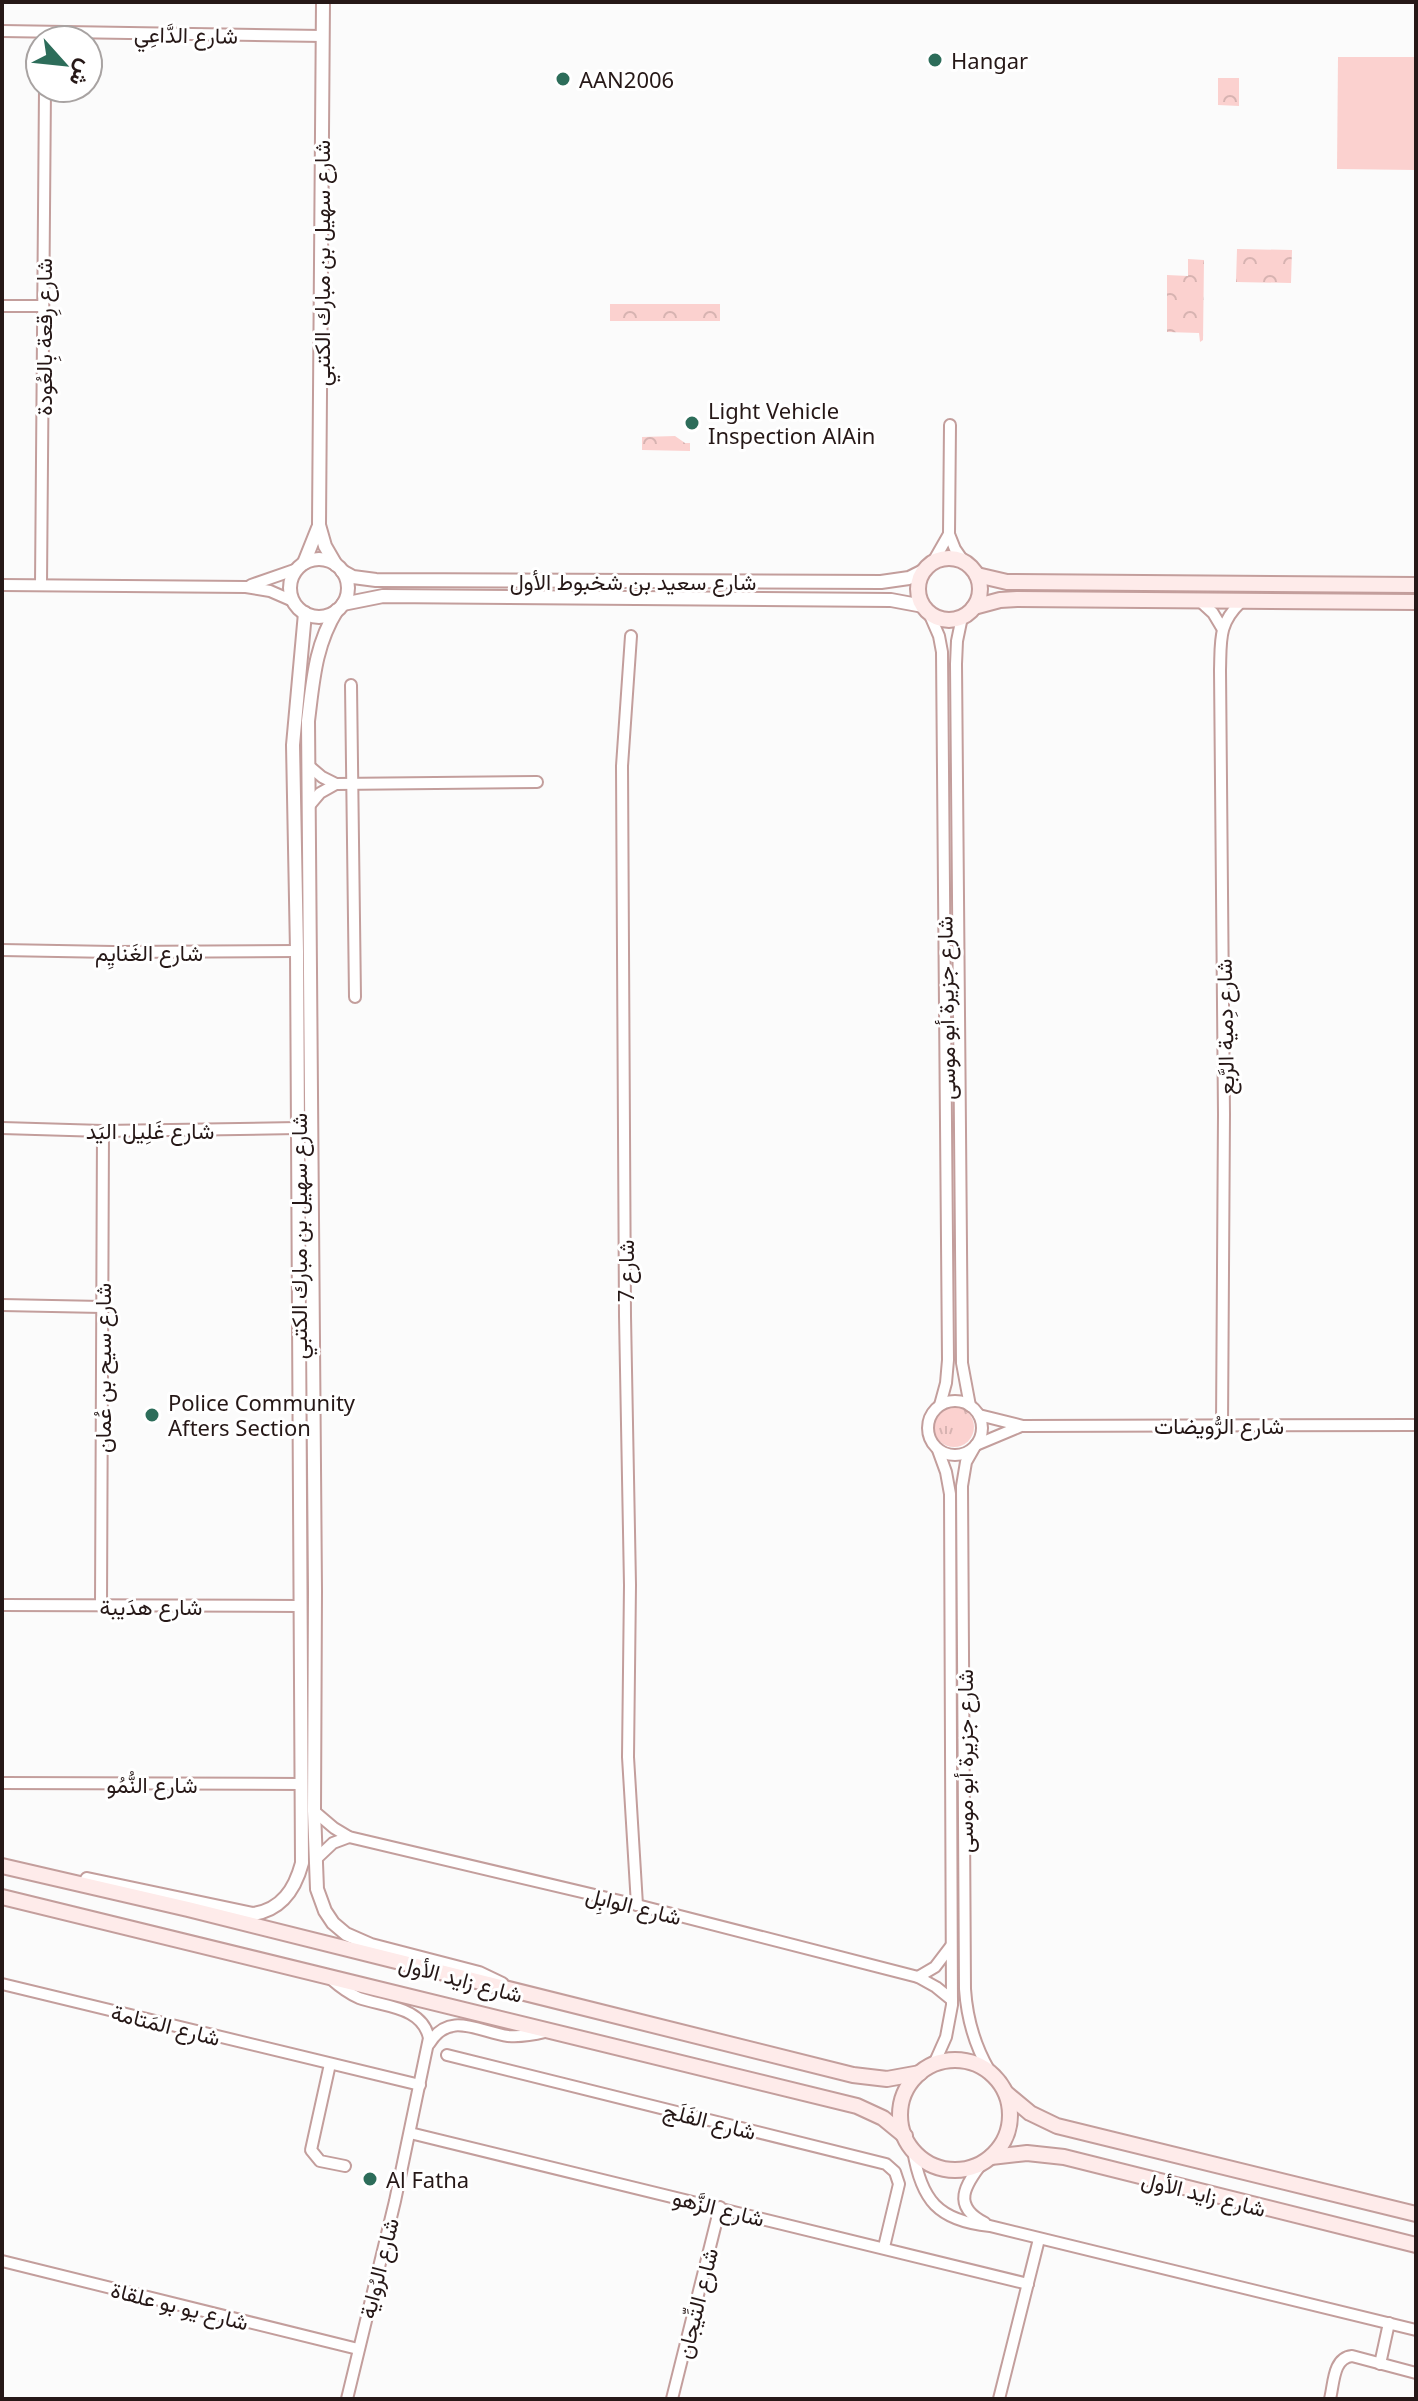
<svg xmlns="http://www.w3.org/2000/svg" width="1418" height="2401" viewBox="0 0 1418 2401" font-family="'Noto Sans',Vazirmatn,sans-serif">
<style>
.grass{fill:url(#grass-tufts)}
.park{fill:url(#park-crowns)}
.garden{fill:#fbd1cf}
.lines{fill:none;stroke-linecap:round;stroke-linejoin:round}
.minor-casing{stroke:#c39e9c;stroke-width:14}
.tertiary-casing{stroke:#c39e9c;stroke-width:16}
.secondary-casing{stroke:#c39e9c;stroke-width:18}
.minor{stroke:#fff;stroke-width:10}
.tertiary{stroke:#fff;stroke-width:12}
.secondary{stroke:#feebea;stroke-width:14}
.poi-dot{fill:#2d6d5a;stroke:#fff;stroke-width:3}
.labels{text-anchor:middle;dominant-baseline:central;stroke-width:6;stroke-linejoin:round;paint-order:stroke}
.street-label{font-size:22px;fill:#261817;stroke:#fff}
.poi-label{font-size:22px;fill:#261817;stroke:#fff;text-anchor:start}
</style>
<defs>
<pattern id="grass-tufts" width="24" height="20" patternUnits="userSpaceOnUse" patternTransform="scale(2)"><rect width="24" height="20" fill="#fbd1cf"/><path d="M3 7l-1-3M5 7V3M7 7l1-3M15 17l-1-3M17 17v-4M19 17l1-3" fill="none" stroke="#d7b3b1"/></pattern>
<pattern id="park-crowns" width="20" height="18" patternUnits="userSpaceOnUse" patternTransform="scale(2)"><rect width="20" height="18" fill="#fbd1cf"/><path d="M2 6a3 3 0 1 1 6 0M12 15a3 3 0 1 1 6 0" fill="none" stroke="#d7b3b1"/></pattern>
</defs>
<rect width="100%" height="100%" fill="#fbfbfb"/>
<!-- grass -->
<circle class="grass" cx="954" cy="1427" r="20"/>
<!-- park -->
<g class="park">
<path d="M1218 78H1239V106L1218 105Z"/>
<path d="M1237 249 1292 250 1291 283 1236 282Z"/>
<path d="M1188 259 1204 260 1203 340 1200 342 1199 333 1167 332V275L1188 276Z"/>
<rect x="610" y="304" width="110" height="17"/>
<path d="M675 436 685 443H690V451L642 450V437Z"/>
</g>
<!-- garden -->
<path class="garden" d="M1338 57H1416V170L1337 169Z"/>
<g class="lines">
<!-- minor casing -->
<g class="minor-casing">
<g id="minor">
<path d="M2 31 323 36"/>
<path d="M2 306H43"/>
<path d="M949 534 955 549 964 562"/>
<path d="M933 562 949 534 950 425"/>
<path d="M2 585 246 587 270 591 293 601"/>
<path d="M41 585 45 88"/>
<path d="M251 585 297 569"/>
<path d="M1201 602 1213 613 1222 628"/>
<path d="M929 613 939 636 942 652 948 1360 946 1383 940 1405"/>
<path d="M962 617 957 641 956 664 962 1363 970 1406"/>
<path d="M631 636 622 766 625 1316 630 1585 628 1757 637 1905"/>
<path d="M351 685 355 997"/>
<path d="M309 766 322 777 336 784"/>
<path d="M309 806 320 793 336 784 537 782"/>
<path d="M2 950 113 952 297 951"/>
<path d="M2 1128 103 1131 298 1128"/>
<path d="M2 1305 102 1307"/>
<circle cx="955" cy="1428" r="27"/>
<path d="M979 1415 1023 1426 1416 1425"/>
<path d="M1222 1425 1224 1114 1220 670C1221 640 1218 624 1241 602"/>
<path d="M976 1445 1019 1427"/>
<path d="M974 1448 966 1462 962 1486 965 1989C967 2019 974 2044 989 2070"/>
<path d="M2 1605 300 1606"/>
<path d="M101 1605 103 1131"/>
<path d="M2 1783 302 1784"/>
<path d="M314 1811 334 1828 349 1837 637 1905 918 1977 936 1987 952 2000"/>
<path d="M315 1860 333 1843 349 1837"/>
<path d="M918 1977 935 1967 951 1946"/>
<path d="M331 1979C340 1987 348 1993 359 1998 384 2007 422 2006 429 2038L395 2201 347 2399"/>
<path d="M2 1984 420 2085"/>
<path d="M429 2044C449 2010 479 2032 508 2036 521 2037 533 2035 545 2032"/>
<path d="M447 2055 886 2164 895 2172 899 2184 884 2247"/>
<path d="M330 2064 311 2150 320 2161 345 2166"/>
<path d="M934 2064 946 2037 952 2005 950 1494 946 1472 938 1450"/>
<path d="M410 2133 1028 2284"/>
<path d="M913 2150C921 2200 938 2221 990 2226L1416 2330"/>
<path d="M983 2162C965 2185 951 2206 985 2223"/>
<path d="M2 2261 358 2349"/>
<path d="M1380 2364 1389 2323"/>
<path d="M672 2399 720 2207"/>
<path d="M999 2399 1039 2239"/>
<path d="M1330 2399C1334 2383 1333 2358 1352 2356L1416 2373"/>
</g>
</g>
<!-- tertiary casing -->
<g class="tertiary-casing">
<g id="tertiary">
<path d="M323 2 319 525 325 546 336 565"/>
<circle cx="319" cy="588" r="29"/>
<path d="M304 563 318 528"/>
<path d="M342 571 353 577 376 580 881 582 909 578 923 571"/>
<path d="M343 604 383 596 891 600 923 606"/>
<path d="M337 610C315 645 313 681 308 721L315 1591 314 1811 317 1889 325 1911 333 1923 346 1934 371 1945 479 1973 502 1984"/>
<path d="M87 1879 253 1914C282 1910 295 1889 302 1863L297 951 293 745 305 613"/>
</g>
</g>
<!-- secondary casing -->
<g class="secondary-casing">
<g id="secondary">
<circle cx="949" cy="589" r="31"/>
<path d="M977 575 1007 582 1416 585"/>
<path d="M974 607 1000 600 1017 599 1416 602"/>
<path d="M2 1866 188 1909 853 2075 887 2079 920 2073"/>
<path d="M2 1897 857 2106 883 2118 905 2136"/>
<circle cx="955" cy="2115" r="55"/>
<path d="M1006 2093 1030 2113 1057 2126 1416 2214"/>
<path d="M991 2157 1027 2153 1064 2157 1416 2245"/>
</g>
</g>
<!-- minor -->
<use href="#minor" class="minor"/>
<!-- tertiary -->
<use href="#tertiary" class="tertiary"/>
<!-- secondary -->
<use href="#secondary" class="secondary"/>
</g>
<!-- markers -->
<g class="poi-dot">
<circle cx="935" cy="60" r="8"/>
<circle cx="563" cy="79" r="8"/>
<circle cx="692" cy="423" r="8"/>
<circle cx="152" cy="1415" r="8"/>
<circle cx="370" cy="2179" r="8"/>
</g>
<g class="labels">
<!-- street labels -->
<g class="street-label">
<text transform="translate(186 34) rotate(1)">شارع الدَّاعِي</text>
<text transform="translate(321 263) rotate(-90)">شارع سهيل بن مبارك الكتبي</text>
<text transform="translate(43 337) rotate(-90)">شارع رِقعة بِالعُودة</text>
<text x="633" y="581">شارع سعيد بن شخبوط الأول</text>
<text x="149" y="952">شارع الغَنايِم</text>
<text transform="translate(945 1008) rotate(-91)">شارع جزيرة أبو موسى</text>
<text transform="translate(1224 1027) rotate(-91)">شارع دِمية الرَّبع</text>
<text x="150" y="1130">شارع غَلِيل اليَد</text>
<text transform="translate(298 1236) rotate(-90)">شارع سهيل بن مبارك الكتبي</text>
<text transform="translate(625 1271) rotate(-90)">شارع 7</text>
<text transform="translate(102 1368) rotate(-90)">شارع سيح بن عُمان</text>
<text x="1219" y="1425">شارع الرُّويضات</text>
<text x="151" y="1606">شارع هدَيبة</text>
<text transform="translate(964 1761) rotate(-90)">شارع جزيرة أبو موسى</text>
<text x="152" y="1784">شارع النُّمُو</text>
<text transform="translate(634 1905) rotate(14)">شارع الوابِل</text>
<text transform="translate(461 1978) rotate(15)">شارع زايد الأول</text>
<text transform="translate(166 2024) rotate(14)">شارع المَتامة</text>
<text transform="translate(710 2120) rotate(14)">شارع الفَلَج</text>
<text transform="translate(1204 2193) rotate(14)">شارع زايد الأول</text>
<text transform="translate(719 2207) rotate(14)">شارع الزَّهو</text>
<text transform="translate(378 2268) rotate(-76)">شارع الرُواية</text>
<text transform="translate(696 2303) rotate(-76)">شارع التِّيجان</text>
<text transform="translate(180 2305) rotate(14)">شارع يو بو علقاة</text>
</g>
<!-- poi labels -->
<g class="poi-label">
<text x="951" y="60">Hangar</text>
<text x="579" y="79">AAN2006</text>
<text x="708" y="410">Light Vehicle<tspan x="708" dy="25">Inspection AlAin</tspan></text>
<text x="168" y="1402">Police Community<tspan x="168" dy="25">Afters Section</tspan></text>
<text x="386" y="2179">Al Fatha</text>
</g>
</g>
<!-- border -->
<rect width="1418" height="2401" fill="none" stroke="#261817" stroke-width="8"/>
<!-- north arrow -->
<g transform="translate(64 64) rotate(117)"><circle r="38" fill="#ffffff" stroke="#a8a3a2" stroke-width="2"/>
<path d="M0-6L14 30L0 20L-14 30Z" fill="#2d6d5a"/>
<text y="-12" font-size="22" font-weight="bold" text-anchor="middle" fill="#261817">ش</text>
</g>
</svg>
